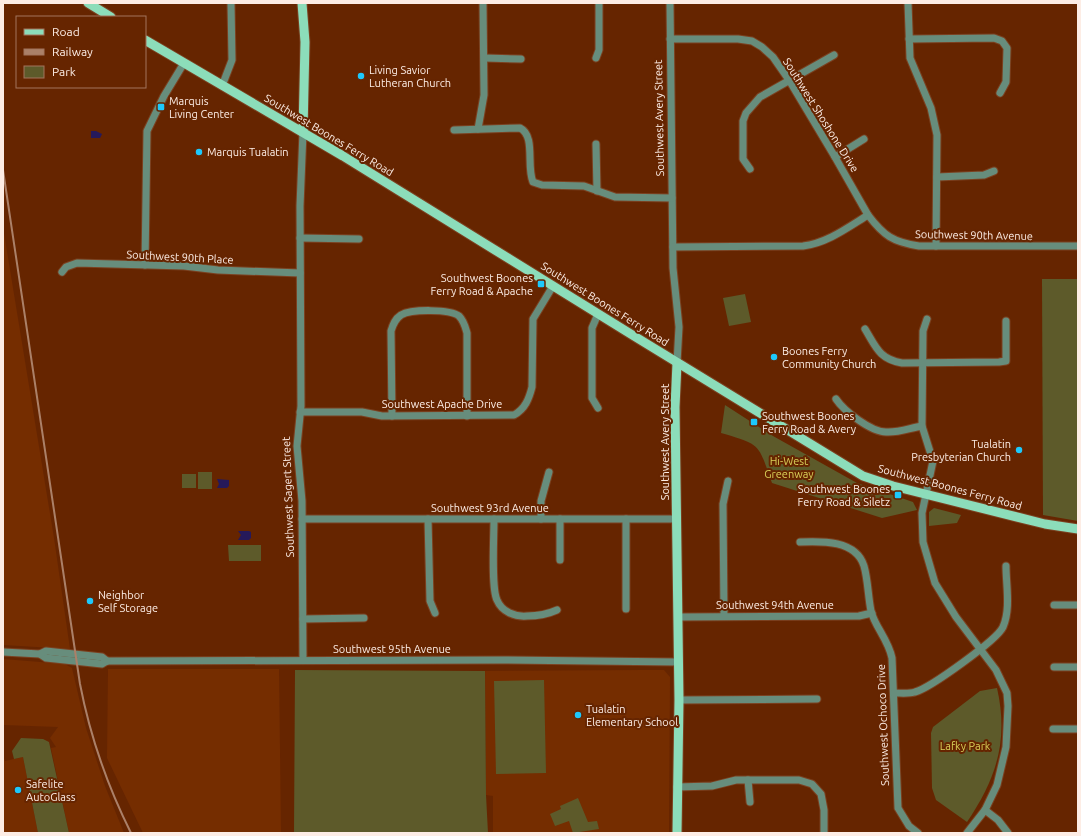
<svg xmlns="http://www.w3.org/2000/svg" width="1081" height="836" viewBox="0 0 1081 836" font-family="Ubuntu,sans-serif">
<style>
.built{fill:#752d00}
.green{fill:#5d5a2a}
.water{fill:#26195a}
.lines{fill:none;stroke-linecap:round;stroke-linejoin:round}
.minor-casing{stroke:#7b4120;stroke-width:9}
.major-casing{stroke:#7b4120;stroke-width:11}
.minor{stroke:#678d7c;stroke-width:7}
.major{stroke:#8cddba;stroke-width:9}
.rail{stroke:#ab8068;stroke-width:2}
.poi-dot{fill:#1dc9fc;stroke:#662500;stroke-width:1.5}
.labels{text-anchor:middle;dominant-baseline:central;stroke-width:4;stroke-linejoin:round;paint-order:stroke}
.poi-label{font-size:11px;fill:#fdede5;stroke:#662500;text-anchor:start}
.street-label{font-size:11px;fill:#fdede5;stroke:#662500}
.park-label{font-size:11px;fill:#d8d059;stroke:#662500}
</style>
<rect width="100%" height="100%" fill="#662500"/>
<!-- built -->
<g class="built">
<path d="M3 227 54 538 70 649 3 645Z"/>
<path d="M3 659 65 664 72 668 86 728 105 786 124 833H69L51 748 56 747 50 738 58 727 3 725Z"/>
<path d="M108 669H279L281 833H143L107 758Z"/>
<path d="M644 670H664L670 677 669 833H493V796L486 795 485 671Z"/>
<path d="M3 756 5 761 23 757 38 833H3Z"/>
</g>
<!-- green -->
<g class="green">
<path d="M1042 279H1078V521L1043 515Z"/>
<path d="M745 294 751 322 729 326 723 298Z"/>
<path d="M725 405 773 436 857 483 913 502 917 510 882 518 772 483C758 444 762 445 721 433Z"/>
<rect x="198" y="472" width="14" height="17"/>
<rect x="182" y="474" width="14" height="14"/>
<path d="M934 508 961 515 957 523 929 526V512Z"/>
<path d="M228 545H261V561H229Z"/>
<path d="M295 670 485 671 486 795 488 833H294Z"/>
<path d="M544 680 546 773 496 774 494 681Z"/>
<path d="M997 688C1009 741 996 779 967 822L936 800 932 788 931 733 933 727 980 691Z"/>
<path d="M21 738 43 739 49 742 69 833H38L23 757 14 759 12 751Z"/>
<path d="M578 798 588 822 597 821 599 829 573 833 569 821 555 826 550 814 561 809 560 806Z"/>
</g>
<!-- water -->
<g class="water">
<path d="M91 131H96L102 134 100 138H91Z"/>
<path d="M217 479 229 480V486L227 488H217L219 484Z"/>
<path d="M238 531H249L251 532V538L249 540H238L241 535Z"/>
</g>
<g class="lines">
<!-- minor casing -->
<g class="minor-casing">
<g id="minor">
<path d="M670 3 673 268 679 327 677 363"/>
<path d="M908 3 910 58 931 108 937 135 936 246"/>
<path d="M670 39H738L752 41 762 47 773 57 789 80 835 157 868 215"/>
<path d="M909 39 994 38 1002 41 1007 48 1006 82 1000 93"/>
<path d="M485 58 521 59"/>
<path d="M596 58 599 50V3"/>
<path d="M222 86 232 60 231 3"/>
<path d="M478 129 484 95 483 3"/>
<path d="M454 130 520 128C536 136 526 166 533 182L542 185 584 186 615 197 672 198"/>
<path d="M303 132 300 206 301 406 297 446 302 501 303 660"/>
<path d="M596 144 597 191"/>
<path d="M835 157 864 139"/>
<path d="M750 169 743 159V121L746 113 760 97 834 55"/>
<path d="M937 177 984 175 994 171"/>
<path d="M300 238 359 239"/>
<path d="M673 247 803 246C827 243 847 228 868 215 884 236 893 242 919 246H1078"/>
<path d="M145 265 147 131 164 96 184 63"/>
<path d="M62 272 66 267 77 263 184 266 218 270 300 273"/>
<path d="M927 319 923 331 922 426 933 461 922 513 923 542 935 583 956 617 996 670 1007 693 1008 706 1006 747 997 785 985 810 967 833"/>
<path d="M865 329C876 347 879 359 902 363L999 362 1006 361V321"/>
<path d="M836 399C844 411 871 432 886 432 898 433 910 428 922 426"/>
<path d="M598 408 592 398V328L598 314"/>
<path d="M300 412H362L382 416 514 415C525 409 529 399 532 387L533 319 553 286"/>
<path d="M392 416 391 331C393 324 395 319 401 315 411 309 450 309 459 316 464 321 465 326 467 333V416"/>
<path d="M302 519H677"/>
<path d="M428 519 430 601 435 613"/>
<path d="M494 519C494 536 491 588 497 600 502 612 515 617 527 616 538 616 546 615 557 610"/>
<path d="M541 519V501L549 472"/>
<path d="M560 519V560"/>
<path d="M800 542C822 541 856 540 864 566 868 580 868 596 871 611 875 627 888 639 892 658L898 808 909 826 918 833"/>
<path d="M1054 605H1078"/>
<path d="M626 609V519"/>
<path d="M724 616 723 504 728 481"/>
<path d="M678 617 859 616 872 613"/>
<path d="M303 619 364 618"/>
<path d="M3 652 40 654 46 658 102 664 107 661 504 660 678 662"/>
<path d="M40 654 46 651 102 657 107 661"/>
<path d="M1054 667H1078"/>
<path d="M894 693C901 693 909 694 915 692 930 688 997 640 1003 627 1011 609 1006 585 1006 566"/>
<path d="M679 700 817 699"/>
<path d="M1053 729H1078"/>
<path d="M748 780 750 802"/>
<path d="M677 787 712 786 736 780H799L812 784 821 794 824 810V833"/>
<path d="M985 810 998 820 1008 833"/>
</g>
</g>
<!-- major casing -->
<g class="major-casing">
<g id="major">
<path d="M88 3 111 17"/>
<path d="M302 3 305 42 303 132"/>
<path d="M145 40 343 156 634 336 863 476 893 486 1045 524 1078 529"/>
<path d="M677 833 679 700 675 407 677 363"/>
</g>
</g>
<!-- minor -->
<use href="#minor" class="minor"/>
<!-- major -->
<use href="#major" class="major"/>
<!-- rail -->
<path class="rail" d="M3 170 80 684C90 736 107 785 131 833"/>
</g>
<!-- markers -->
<g class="poi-dot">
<circle cx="361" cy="76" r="4"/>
<rect x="157" y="103" width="8" height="8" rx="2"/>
<circle cx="199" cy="152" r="4"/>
<rect x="537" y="280" width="8" height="8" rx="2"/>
<circle cx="774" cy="357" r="4"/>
<rect x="750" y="418" width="8" height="8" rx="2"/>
<circle cx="1019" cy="450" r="4"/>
<rect x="894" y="491" width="8" height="8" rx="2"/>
<circle cx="90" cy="601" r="4"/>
<circle cx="578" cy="715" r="4"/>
<circle cx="18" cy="790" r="4"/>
</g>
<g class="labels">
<!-- poi labels -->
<g class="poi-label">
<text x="369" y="70">Living Savior<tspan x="369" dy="13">Lutheran Church</tspan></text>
<text x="169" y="101">Marquis<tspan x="169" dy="13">Living Center</tspan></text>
<text x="207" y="152">Marquis Tualatin</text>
<text x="533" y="278" text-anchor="end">Southwest Boones<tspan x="533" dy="13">Ferry Road &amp; Apache</tspan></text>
<text x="782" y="351">Boones Ferry<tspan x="782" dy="13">Community Church</tspan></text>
<text x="762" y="416">Southwest Boones<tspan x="762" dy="13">Ferry Road &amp; Avery</tspan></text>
<text x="1011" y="444" text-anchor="end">Tualatin<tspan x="1011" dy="13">Presbyterian Church</tspan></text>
<text x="890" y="489" text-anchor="end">Southwest Boones<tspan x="890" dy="13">Ferry Road &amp; Siletz</tspan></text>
<text x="98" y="595">Neighbor<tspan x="98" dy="13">Self Storage</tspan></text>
<text x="586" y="709">Tualatin<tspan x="586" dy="13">Elementary School</tspan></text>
<text x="26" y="784">Safelite<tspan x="26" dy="13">AutoGlass</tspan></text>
</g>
<!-- street labels -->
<g class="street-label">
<text transform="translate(821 115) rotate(58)">Southwest Shoshone Drive</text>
<text transform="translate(659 118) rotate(-91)">Southwest Avery Street</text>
<text transform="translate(329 135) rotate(31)">Southwest Boones Ferry Road</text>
<text transform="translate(974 235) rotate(1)">Southwest 90th Avenue</text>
<text transform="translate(180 257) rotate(3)">Southwest 90th Place</text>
<text transform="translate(605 304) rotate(32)">Southwest Boones Ferry Road</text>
<text x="442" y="404">Southwest Apache Drive</text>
<text transform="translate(665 442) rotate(-90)">Southwest Avery Street</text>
<text transform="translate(950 487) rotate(15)">Southwest Boones Ferry Road</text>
<text transform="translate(288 497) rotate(-92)">Southwest Sagert Street</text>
<text x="490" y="508">Southwest 93rd Avenue</text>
<text x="775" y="605">Southwest 94th Avenue</text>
<text x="392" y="649">Southwest 95th Avenue</text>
<text transform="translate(883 725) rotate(-92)">Southwest Ochoco Drive</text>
</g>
<!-- park labels -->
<g class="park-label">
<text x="789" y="461">Hi-West<tspan x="789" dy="13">Greenway</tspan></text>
<text x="965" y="746">Lafky Park</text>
</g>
</g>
<!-- border -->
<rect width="1081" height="836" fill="none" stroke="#fdede5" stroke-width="8"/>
<!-- legend -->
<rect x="16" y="16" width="130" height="72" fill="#662500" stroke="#a2755c"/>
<rect x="24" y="29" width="20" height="6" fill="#8cddba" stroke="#a2755c"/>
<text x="52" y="36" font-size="12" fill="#fdede5">Road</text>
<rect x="24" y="49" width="20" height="6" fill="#ab8068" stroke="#a2755c"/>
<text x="52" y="56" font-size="12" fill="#fdede5">Railway</text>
<rect x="24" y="66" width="20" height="12" fill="#5d5a2a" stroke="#a2755c"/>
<text x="52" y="76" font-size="12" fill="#fdede5">Park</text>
</svg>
